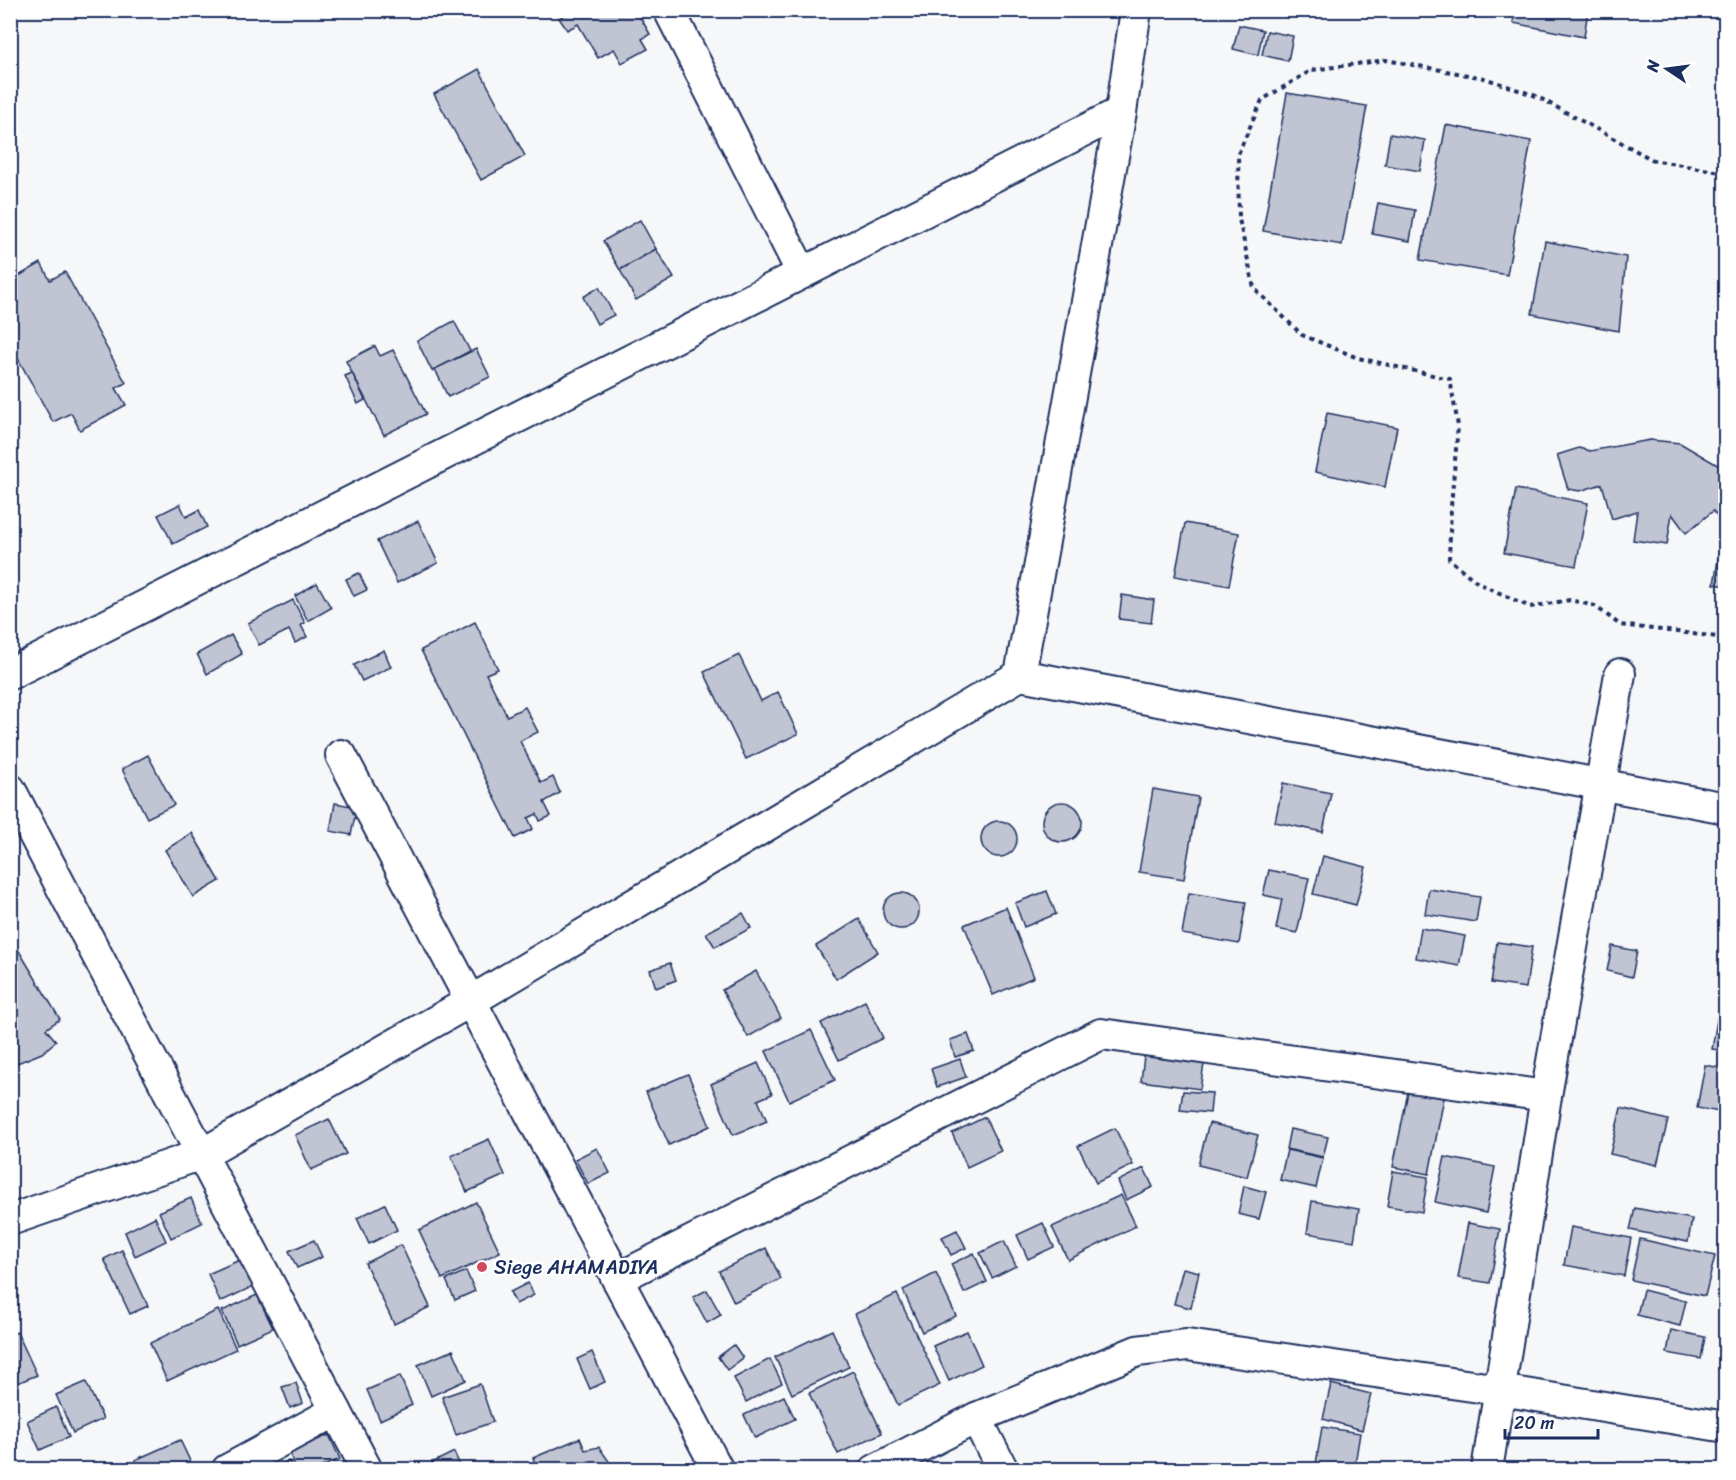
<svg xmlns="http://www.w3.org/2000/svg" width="1736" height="1480" viewBox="0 0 1736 1480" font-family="Sriracha,sans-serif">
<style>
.building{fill:#c0c4d3;stroke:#1b2f5e;stroke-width:1.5}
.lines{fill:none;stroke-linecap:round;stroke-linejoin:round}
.minor-casing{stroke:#1b2f5e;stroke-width:34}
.path{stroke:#1b2f5e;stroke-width:4;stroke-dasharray:4.5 4.5;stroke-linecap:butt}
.minor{stroke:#fff;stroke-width:30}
.poi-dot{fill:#d1495b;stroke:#fff;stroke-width:2}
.labels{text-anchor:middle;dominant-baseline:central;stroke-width:4.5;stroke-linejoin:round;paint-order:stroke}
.poi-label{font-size:20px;fill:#1b2f5e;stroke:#fff;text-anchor:start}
</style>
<rect width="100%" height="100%" fill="#f6f7f9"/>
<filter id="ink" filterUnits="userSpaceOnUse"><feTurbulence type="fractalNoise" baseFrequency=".0167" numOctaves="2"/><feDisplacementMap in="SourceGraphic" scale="12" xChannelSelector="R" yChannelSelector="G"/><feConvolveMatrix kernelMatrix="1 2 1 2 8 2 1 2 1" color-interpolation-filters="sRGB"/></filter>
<g filter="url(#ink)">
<!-- building -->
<g class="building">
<path d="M572 10H636L650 34 642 39 648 49 622 63 614 49 598 58 578 24 567 30 559 18Z"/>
<path d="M1515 10H1588L1584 37 1513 23Z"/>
<path d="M1239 25 1263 30 1258 55 1233 49Z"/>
<path d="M1267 31 1293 36 1288 61 1262 55Z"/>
<path d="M479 69 525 156 481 180 434 94Z"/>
<path d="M1287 93 1367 106 1342 245 1263 231Z"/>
<path d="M1446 125 1531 141 1507 275 1420 260Z"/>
<path d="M1390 134 1425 140 1420 171 1385 165Z"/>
<path d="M1378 203 1415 210 1410 241 1372 234Z"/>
<path d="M640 220 656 249 620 270 603 241Z"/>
<path d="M1545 241 1626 257 1619 331 1532 314Z"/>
<path d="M656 249 674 278 636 300 620 270Z"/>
<path d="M41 263 50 280 65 272 126 383 116 388 126 405 80 430 71 413 53 422 10 344V281Z"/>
<path d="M599 287 614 315 597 324 583 297Z"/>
<path d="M454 321 470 351 432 371 417 341Z"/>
<path d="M375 346 380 356 393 350 426 414 384 435 346 361Z"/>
<path d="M476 349 490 377 448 397 435 369Z"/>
<path d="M352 373 365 400 358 404 345 376Z"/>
<path d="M1327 413 1397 427 1385 487 1315 472Z"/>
<path d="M1650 440 1680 443 1726 470V525L1713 511 1686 533 1672 514 1667 545 1633 540 1637 511 1612 519 1602 484 1580 491 1568 489 1557 455 1579 448 1590 451Z"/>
<path d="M1516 489 1588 503 1576 566 1504 553Z"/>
<path d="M180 504 186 517 199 510 207 527 173 544 158 515Z"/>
<path d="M418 521 438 563 397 583 377 541Z"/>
<path d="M1185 523 1239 533 1229 586 1175 576Z"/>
<path d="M1724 525H1726V586L1714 584Z"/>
<path d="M359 573 367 590 354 596 346 579Z"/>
<path d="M317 583 331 608 308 621 295 596Z"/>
<path d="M1122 595 1154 600 1151 623 1119 619Z"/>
<path d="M293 600 305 623 301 625 307 637 295 643 289 630 259 645 248 623Z"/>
<path d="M475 622 498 669 486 674 507 716 525 707 538 732 520 741 541 783 553 777 560 793 544 802 551 816 540 821 537 814 528 818 533 829 515 838 421 650Z"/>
<path d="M231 635 242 654 207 674 197 654Z"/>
<path d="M384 650 391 667 362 681 354 665Z"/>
<path d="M739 655 761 701 778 692 798 734 746 759 704 672Z"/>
<path d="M148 755 174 805 147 818 122 769Z"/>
<path d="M1283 783 1331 793 1323 832 1275 822Z"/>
<path d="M1153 789 1198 797 1184 879 1139 872Z"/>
<circle cx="1062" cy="822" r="20"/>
<path d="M335 803 357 807 351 835 330 831Z"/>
<circle cx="999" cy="839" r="18"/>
<path d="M192 833 220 881 193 897 165 850Z"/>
<path d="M1323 856 1366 867 1356 905 1313 894Z"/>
<path d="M1269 870 1309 878 1297 933 1276 929 1282 899 1263 895Z"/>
<path d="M1429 889 1480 897 1476 922 1425 914Z"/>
<path d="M1047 891 1056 914 1024 927 1015 903Z"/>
<path d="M1189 893 1246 902 1239 944 1182 934Z"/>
<circle cx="901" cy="911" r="18"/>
<path d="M1006 907 1034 977 993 995 964 925Z"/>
<path d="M743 913 751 928 715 947 706 933Z"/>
<path d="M859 919 878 952 836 979 816 946Z"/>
<path d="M1421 928 1465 936 1459 966 1416 958Z"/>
<path d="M10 936 60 1019 46 1029 56 1041 42 1053 10 1066Z"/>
<path d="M1497 942 1532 947 1526 988 1491 983Z"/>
<path d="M1612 946 1637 951 1632 977 1607 971Z"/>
<path d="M670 963 676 980 656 988 650 970Z"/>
<path d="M756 971 781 1018 748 1037 722 990Z"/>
<path d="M865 1001 883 1038 839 1060 821 1023Z"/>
<path d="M1719 1008 1726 1009V1051L1712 1049Z"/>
<path d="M811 1030 835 1080 789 1101 766 1051Z"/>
<path d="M968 1034 974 1051 955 1057 950 1040Z"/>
<path d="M1144 1056 1204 1064 1200 1089 1141 1081Z"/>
<path d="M960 1059 966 1077 937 1087 931 1069Z"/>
<path d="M758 1063 772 1094 758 1100 767 1121 733 1135 711 1084Z"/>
<path d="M1705 1065 1726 1069V1113L1697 1108Z"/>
<path d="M688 1074 710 1126 669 1145 646 1092Z"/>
<path d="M1183 1091 1212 1093 1210 1113 1180 1110Z"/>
<path d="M1408 1092 1444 1098 1429 1174 1393 1167Z"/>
<path d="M1621 1108 1668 1120 1657 1165 1610 1154Z"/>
<path d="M985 1117 1001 1151 967 1167 952 1133Z"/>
<path d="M329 1119 346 1154 311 1170 295 1135Z"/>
<path d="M1209 1123 1258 1135 1247 1177 1198 1165Z"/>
<path d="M1115 1128 1133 1165 1096 1183 1078 1146Z"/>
<path d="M1290 1129 1328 1137 1323 1157 1286 1149Z"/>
<path d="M489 1139 505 1175 467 1192 451 1156Z"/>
<path d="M597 1148 610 1173 588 1184 575 1159Z"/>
<path d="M1287 1150 1323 1158 1316 1188 1280 1180Z"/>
<path d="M1445 1157 1495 1167 1486 1213 1435 1202Z"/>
<path d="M1144 1168 1153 1187 1126 1200 1118 1181Z"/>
<path d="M1393 1171 1428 1177 1422 1212 1387 1206Z"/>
<path d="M1244 1186 1266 1192 1259 1219 1238 1214Z"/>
<path d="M1121 1195 1136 1226 1068 1260 1052 1227Z"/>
<path d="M191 1198 202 1223 171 1238 159 1212Z"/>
<path d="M1312 1201 1359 1209 1354 1241 1307 1233Z"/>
<path d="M476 1202 500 1252 442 1279 419 1230Z"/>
<path d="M385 1204 397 1230 369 1244 357 1218Z"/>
<path d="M1635 1208 1692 1219 1688 1242 1630 1230Z"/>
<path d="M155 1217 166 1241 135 1256 125 1232Z"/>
<path d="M1043 1223 1054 1247 1028 1259 1017 1235Z"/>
<path d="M1468 1223 1500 1229 1490 1283 1458 1278Z"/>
<path d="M1571 1227 1631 1238 1624 1276 1564 1265Z"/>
<path d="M957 1230 966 1248 951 1255 942 1237Z"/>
<path d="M1640 1239 1715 1256 1705 1296 1631 1280Z"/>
<path d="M314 1240 322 1257 297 1268 289 1251Z"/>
<path d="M1004 1241 1016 1266 992 1278 980 1253Z"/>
<path d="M401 1245 430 1307 394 1324 365 1263Z"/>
<path d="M766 1248 781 1279 734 1302 719 1271Z"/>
<path d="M122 1250 148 1306 130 1314 104 1259Z"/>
<path d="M974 1253 987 1282 964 1293 951 1264Z"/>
<path d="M242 1259 254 1286 220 1302 208 1274Z"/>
<path d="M1183 1268 1199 1272 1191 1308 1174 1304Z"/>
<path d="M466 1271 475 1291 455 1300 446 1280Z"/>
<path d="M936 1273 956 1316 922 1332 903 1290Z"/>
<path d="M528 1283 534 1295 516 1304 510 1292Z"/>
<path d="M707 1290 721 1315 707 1323 693 1297Z"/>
<path d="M1643 1290 1686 1301 1680 1326 1637 1315Z"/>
<path d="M897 1294 940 1385 898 1405 855 1314Z"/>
<path d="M257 1295 273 1328 237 1344 222 1311Z"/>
<path d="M218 1310 236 1349 167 1381 150 1343Z"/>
<path d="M832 1330 849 1367 792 1394 775 1357Z"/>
<path d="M1671 1330 1705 1337 1701 1359 1667 1353Z"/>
<path d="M967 1331 982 1365 949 1381 933 1346Z"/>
<path d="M17 1332 37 1375 10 1386V1335Z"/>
<path d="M734 1345 743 1358 727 1370 718 1357Z"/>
<path d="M453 1350 466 1380 431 1396 418 1365Z"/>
<path d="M592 1352 605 1382 590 1389 577 1359Z"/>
<path d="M770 1359 782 1383 746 1402 734 1378Z"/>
<path d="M853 1371 882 1433 838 1454 809 1393Z"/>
<path d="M400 1376 412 1405 380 1420 367 1390Z"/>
<path d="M86 1382 103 1419 73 1433 56 1395Z"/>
<path d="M296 1383 303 1403 290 1408 282 1387Z"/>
<path d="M480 1384 493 1422 456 1435 442 1397Z"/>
<path d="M1331 1384 1371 1394 1362 1430 1323 1419Z"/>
<path d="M784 1396 795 1419 755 1438 744 1415Z"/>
<path d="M56 1407 69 1437 40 1450 27 1421Z"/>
<path d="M1322 1427 1360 1433 1354 1470H1315Z"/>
<path d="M329 1435 340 1459 315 1470H296L289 1452Z"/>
<path d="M580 1438 585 1450 599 1447 615 1470H538L533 1458Z"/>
<path d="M180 1440 190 1461 171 1470H139L135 1460Z"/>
<path d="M454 1452 462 1470H418Z"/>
<path d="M289 1461 293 1470H271Z"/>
<path d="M655 1462 658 1470H638Z"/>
</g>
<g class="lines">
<!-- minor casing -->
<g class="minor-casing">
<g id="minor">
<path d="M669 10 802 273"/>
<path d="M10 674 1121 112"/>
<path d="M1020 675 1121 112 1136 10"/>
<path d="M341 755 718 1470"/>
<path d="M10 789 367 1470"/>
<path d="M10 1220 202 1154 471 1001 1020 675 1726 808"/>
<path d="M617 1279 1101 1034 1546 1096"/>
<path d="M976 1418 1003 1470"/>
<path d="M227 1470 336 1411"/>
<path d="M875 1470 976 1418 1137 1351 1187 1345 1500 1390 1726 1427"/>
<path d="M1487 1470 1546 1096 1620 674"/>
</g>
</g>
<!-- path -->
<path class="path" d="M1726 173 1653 160 1536 96 1484 78 1386 60 1312 70 1262 100 1238 154 1239 219 1254 288 1302 335 1358 358 1450 379 1458 426 1451 506 1449 559 1478 583 1530 607 1570 600 1595 606 1620 625 1726 638"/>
<!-- minor -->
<use href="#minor" class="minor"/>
</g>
</g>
<!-- markers -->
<circle class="poi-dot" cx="482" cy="1267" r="6"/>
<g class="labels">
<!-- poi labels -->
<g class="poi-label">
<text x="494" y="1267">Siege AHAMADIYA</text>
</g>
</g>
<!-- margin -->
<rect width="1736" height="1480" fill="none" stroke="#fff" stroke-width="36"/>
<rect x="18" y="18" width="1700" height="1444" fill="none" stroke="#1b2f5e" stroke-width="2" filter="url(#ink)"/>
<!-- north arrow -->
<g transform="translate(1667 69) rotate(283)" stroke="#ffffff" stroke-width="4.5" paint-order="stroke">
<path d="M0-4.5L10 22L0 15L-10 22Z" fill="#1b2f5e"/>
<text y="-9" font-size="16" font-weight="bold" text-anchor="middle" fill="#1b2f5e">N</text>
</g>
<!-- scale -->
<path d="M1505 1429v9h93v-9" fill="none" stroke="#1b2f5e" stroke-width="3"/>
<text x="1514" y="1429" font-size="18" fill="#1b2f5e" stroke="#ffffff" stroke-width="4.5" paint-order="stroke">20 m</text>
</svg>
